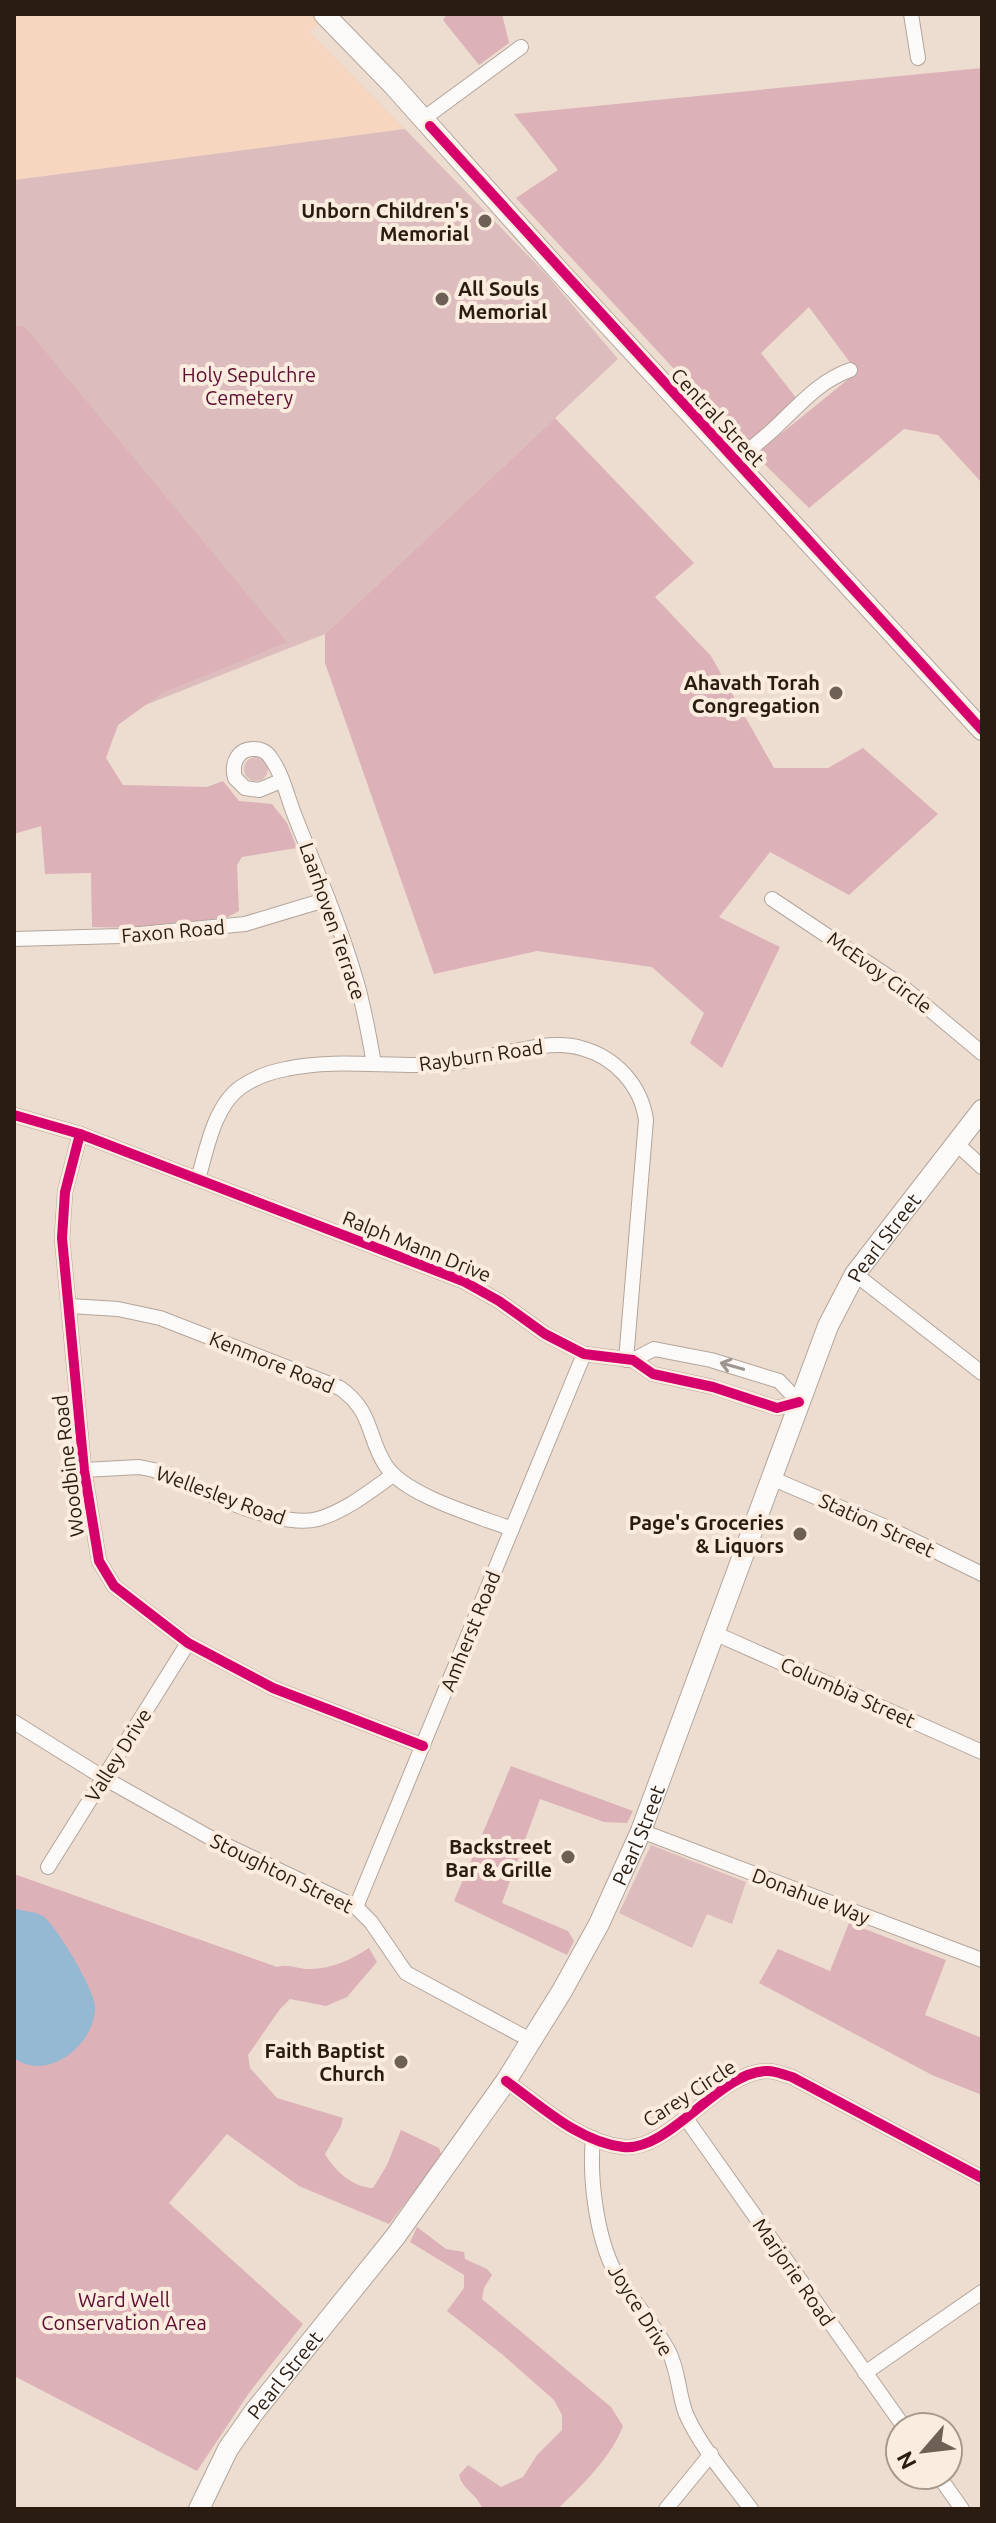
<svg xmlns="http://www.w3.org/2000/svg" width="996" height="2523" viewBox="0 0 996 2523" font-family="Ubuntu,sans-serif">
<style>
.built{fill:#f6d6be}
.green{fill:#ddbcbe}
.forest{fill:#dcb1b7}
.water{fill:#95b9d2}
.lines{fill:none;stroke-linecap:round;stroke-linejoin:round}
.minor-casing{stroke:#b3a59b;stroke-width:16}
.secondary-casing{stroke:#b3a59b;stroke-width:22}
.minor{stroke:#fcfaf8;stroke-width:14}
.secondary{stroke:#fcfaf8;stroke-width:20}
.cycleway-casing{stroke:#fbece0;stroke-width:15}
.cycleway{stroke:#d6006c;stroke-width:10}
.oneway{stroke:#9e9690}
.poi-dot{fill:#6e6054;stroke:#fbece0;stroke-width:3}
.labels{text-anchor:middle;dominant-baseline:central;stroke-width:8;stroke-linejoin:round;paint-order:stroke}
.poi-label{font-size:20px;font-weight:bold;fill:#2a1c11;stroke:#fbece0;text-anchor:end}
.park-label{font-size:20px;fill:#5c0d31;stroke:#fbece0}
.street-label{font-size:20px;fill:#2a1c11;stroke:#fbece0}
</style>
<rect width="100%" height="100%" fill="#edddd1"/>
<!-- built -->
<path class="built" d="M14 14H331L310 32 405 129 14 180Z"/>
<!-- green -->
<g class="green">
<path d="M405 129 547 275 618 359 325 634 14 757V180Z"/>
<circle cx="256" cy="769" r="12"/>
<path d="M651 1845 746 1882 732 1924 707 1914 692 1948 619 1913Z"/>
</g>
<!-- forest -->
<g class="forest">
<path d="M447 14H502L509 43 479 65 443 20Z"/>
<path d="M982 68V483L938 435 904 429 809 508 755 455 857 372 809 307 761 353 797 399 748 449 516 198 558 170 514 114Z"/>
<path d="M14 326H24L287 642 162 693 118 725 106 758 123 785 207 787 223 781 239 801 272 804 287 823 297 848 242 857 237 865 239 911 226 918 135 928 92 927 91 873 45 874 41 826 14 834Z"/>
<path d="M555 418 694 563 655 597 711 656 774 768H828L863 748 938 814 849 895 770 852 719 917 780 947 722 1068 690 1043 704 1013 652 967 537 951 434 974 325 663V634Z"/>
<path d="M511 1766 633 1811 627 1823 604 1822 540 1799 502 1903 568 1931 574 1941 567 1955 454 1901Z"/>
<path d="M14 1874 277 1967C288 1963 297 1969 309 1969 331 1969 351 1960 369 1948L377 1962 347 1997 326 2006 290 1999 280 2009 248 2055 250 2068 277 2098 343 2118 341 2126 325 2154C335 2171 352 2187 373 2188L387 2165 401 2130 439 2148 441 2154 437 2162 389 2224 299 2186 227 2134 169 2203 303 2324 249 2393 197 2471 14 2376Z"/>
<path d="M849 1923 946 1960 925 2015 982 2038V2095L932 2075 759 1983 778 1949 830 1971Z"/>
<path d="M417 2227 446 2249 464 2252 465 2259 487 2269 492 2275 484 2288 482 2299 611 2407 623 2426C611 2458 582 2485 558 2509H482C478 2494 463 2491 459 2475L468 2465 501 2487 523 2477 537 2455 562 2430V2415L554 2400 503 2355 447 2311 464 2288V2275L410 2242Z"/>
</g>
<!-- water -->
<path class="water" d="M14 1908C24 1912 35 1911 43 1916 56 1925 95 1991 95 2006 96 2044 48 2083 14 2058Z"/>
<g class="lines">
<!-- minor casing -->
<g class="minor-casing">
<g id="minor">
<path d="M911 14 918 58"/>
<path d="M423 119 521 47"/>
<path d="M735 463C749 449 765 438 779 424 802 402 820 381 850 370"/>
<path d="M281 781 259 790 245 788 235 778C231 763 238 748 255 749 261 749 267 752 270 757 283 774 288 800 296 819 317 872 340 925 356 980 364 1007 369 1035 374 1064"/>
<path d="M772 899 898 983 982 1053"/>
<path d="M14 939 120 936 245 924 328 899"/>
<path d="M14 1115 80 1134 463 1281 499 1301 545 1334 584 1354 633 1360 653 1374 713 1387 777 1408 799 1402"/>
<path d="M80 1134 65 1192 62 1238 84 1470 99 1561 114 1586 188 1643 273 1688 423 1746"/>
<path d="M956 1143 982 1167"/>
<path d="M198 1179C207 1149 214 1106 241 1087 254 1078 270 1072 286 1069 331 1059 379 1066 425 1065 453 1064 481 1058 509 1052 532 1048 557 1041 581 1048 615 1057 641 1085 646 1120L626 1360"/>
<path d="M855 1274 982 1373"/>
<path d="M70 1306 118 1309 160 1318 340 1388C374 1412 367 1438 386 1466 406 1496 478 1516 512 1529"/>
<path d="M633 1360 654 1349 711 1360 779 1381 799 1402"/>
<path d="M84 1470 139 1467 154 1470C195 1487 277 1530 318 1519 346 1511 370 1491 393 1475"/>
<path d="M771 1478 886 1527 982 1574"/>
<path d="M714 1633 982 1752"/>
<path d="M14 1722 104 1778 209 1837 356 1907 371 1922 406 1973 532 2041"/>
<path d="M641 1831 982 1960"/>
<path d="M48 1867 188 1643"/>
<path d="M356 1907 584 1354"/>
<path d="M506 2081C541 2106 579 2142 623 2147 670 2152 720 2070 768 2071 776 2071 784 2075 792 2077L982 2178"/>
<path d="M685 2117 904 2427"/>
<path d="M593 2138C589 2180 597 2244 619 2279 635 2304 655 2326 669 2352 679 2372 678 2393 686 2414 701 2448 729 2479 751 2509"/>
<path d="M865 2373 982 2292"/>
<path d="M938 2475 962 2509"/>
<path d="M666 2509 711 2454"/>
</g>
</g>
<!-- secondary casing -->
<g class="secondary-casing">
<g id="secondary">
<path d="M324 14 393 85 559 271 982 730"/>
<path id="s1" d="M199 2509 228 2449 254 2412 395 2237 506 2081 562 1991 599 1924 641 1831 828 1326 855 1274 982 1110"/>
</g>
</g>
<!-- minor -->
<use href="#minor" class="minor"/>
<!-- secondary -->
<use href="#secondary" class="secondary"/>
<!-- cycleway casing -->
<g class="cycleway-casing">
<g id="cycleway">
<path d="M430 126 982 730"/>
<path d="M14 1115 80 1134 463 1281 499 1301 545 1334 584 1354 633 1360 653 1374 713 1387 777 1408 799 1402"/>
<path d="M80 1134 65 1192 62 1238 84 1470 99 1561 114 1586 188 1643 273 1688 423 1746"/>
<path d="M506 2081C541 2106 579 2142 623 2147 670 2152 720 2070 768 2071 776 2071 784 2075 792 2077L982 2178"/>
</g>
</g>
<!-- cycleway -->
<use href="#cycleway" class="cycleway"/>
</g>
<!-- one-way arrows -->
<defs><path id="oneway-shaft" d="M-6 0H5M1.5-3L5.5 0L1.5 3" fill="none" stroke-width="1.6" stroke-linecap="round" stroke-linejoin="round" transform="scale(2)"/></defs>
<use class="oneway" href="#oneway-shaft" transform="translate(732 1366) rotate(-164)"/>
<!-- markers -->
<g class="poi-dot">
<circle cx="485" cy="221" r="8"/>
<circle cx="442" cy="299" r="8"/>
<circle cx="836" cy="693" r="8"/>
<circle cx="800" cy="1534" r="8"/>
<circle cx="568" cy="1857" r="8"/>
<circle cx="401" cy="2062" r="8"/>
</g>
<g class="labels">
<!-- poi labels -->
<g class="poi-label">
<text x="469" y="210">Unborn Children's<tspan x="469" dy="23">Memorial</tspan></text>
<text x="458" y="288" text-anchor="start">All Souls<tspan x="458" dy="23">Memorial</tspan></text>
<text x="820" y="682">Ahavath Torah<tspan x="820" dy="23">Congregation</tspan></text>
<text x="784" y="1522">Page's Groceries<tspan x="784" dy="23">&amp; Liquors</tspan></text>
<text x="552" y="1846">Backstreet<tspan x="552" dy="23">Bar &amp; Grille</tspan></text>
<text x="385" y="2050">Faith Baptist<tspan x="385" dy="23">Church</tspan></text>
</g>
<!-- park labels -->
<g class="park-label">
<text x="249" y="374">Holy Sepulchre<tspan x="249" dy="23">Cemetery</tspan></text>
<text x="124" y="2299">Ward Well<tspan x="124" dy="23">Conservation Area</tspan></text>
</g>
<!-- street labels -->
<g class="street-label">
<text transform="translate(718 417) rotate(47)">Central Street</text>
<text transform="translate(333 921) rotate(71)">Laarhoven Terrace</text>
<text transform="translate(173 931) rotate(-5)">Faxon Road</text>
<text transform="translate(880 972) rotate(36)">McEvoy Circle</text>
<text transform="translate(481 1055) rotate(-8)">Rayburn Road</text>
<text stroke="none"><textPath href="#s1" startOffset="1456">Pearl Street</textPath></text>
<text transform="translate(417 1246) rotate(22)">Ralph Mann Drive</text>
<text transform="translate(272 1362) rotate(22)">Kenmore Road</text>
<text transform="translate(68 1466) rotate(-97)">Woodbine Road</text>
<text transform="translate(221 1495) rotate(20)">Wellesley Road</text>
<text transform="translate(877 1525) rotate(25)">Station Street</text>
<text transform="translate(470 1631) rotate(-68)">Amherst Road</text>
<text transform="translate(848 1692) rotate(24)">Columbia Street</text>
<text transform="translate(118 1755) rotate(-58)">Valley Drive</text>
<text stroke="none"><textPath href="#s1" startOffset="808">Pearl Street</textPath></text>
<text transform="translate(282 1873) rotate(26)">Stoughton Street</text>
<text transform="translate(811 1896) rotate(21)">Donahue Way</text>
<text transform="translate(689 2093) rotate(-33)">Carey Circle</text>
<text transform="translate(794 2272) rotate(55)">Marjorie Road</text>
<text transform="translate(641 2310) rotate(58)">Joyce Drive</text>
<text stroke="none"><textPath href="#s1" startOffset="160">Pearl Street</textPath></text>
</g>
</g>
<!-- border -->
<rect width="996" height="2523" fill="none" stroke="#2a1c11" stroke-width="32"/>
<!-- north arrow -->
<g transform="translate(924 2451) rotate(242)"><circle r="38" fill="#fbece0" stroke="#a7998d" stroke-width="2"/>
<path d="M0-6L14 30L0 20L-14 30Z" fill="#6e6054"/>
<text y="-12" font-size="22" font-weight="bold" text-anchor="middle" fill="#2a1c11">N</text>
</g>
</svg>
